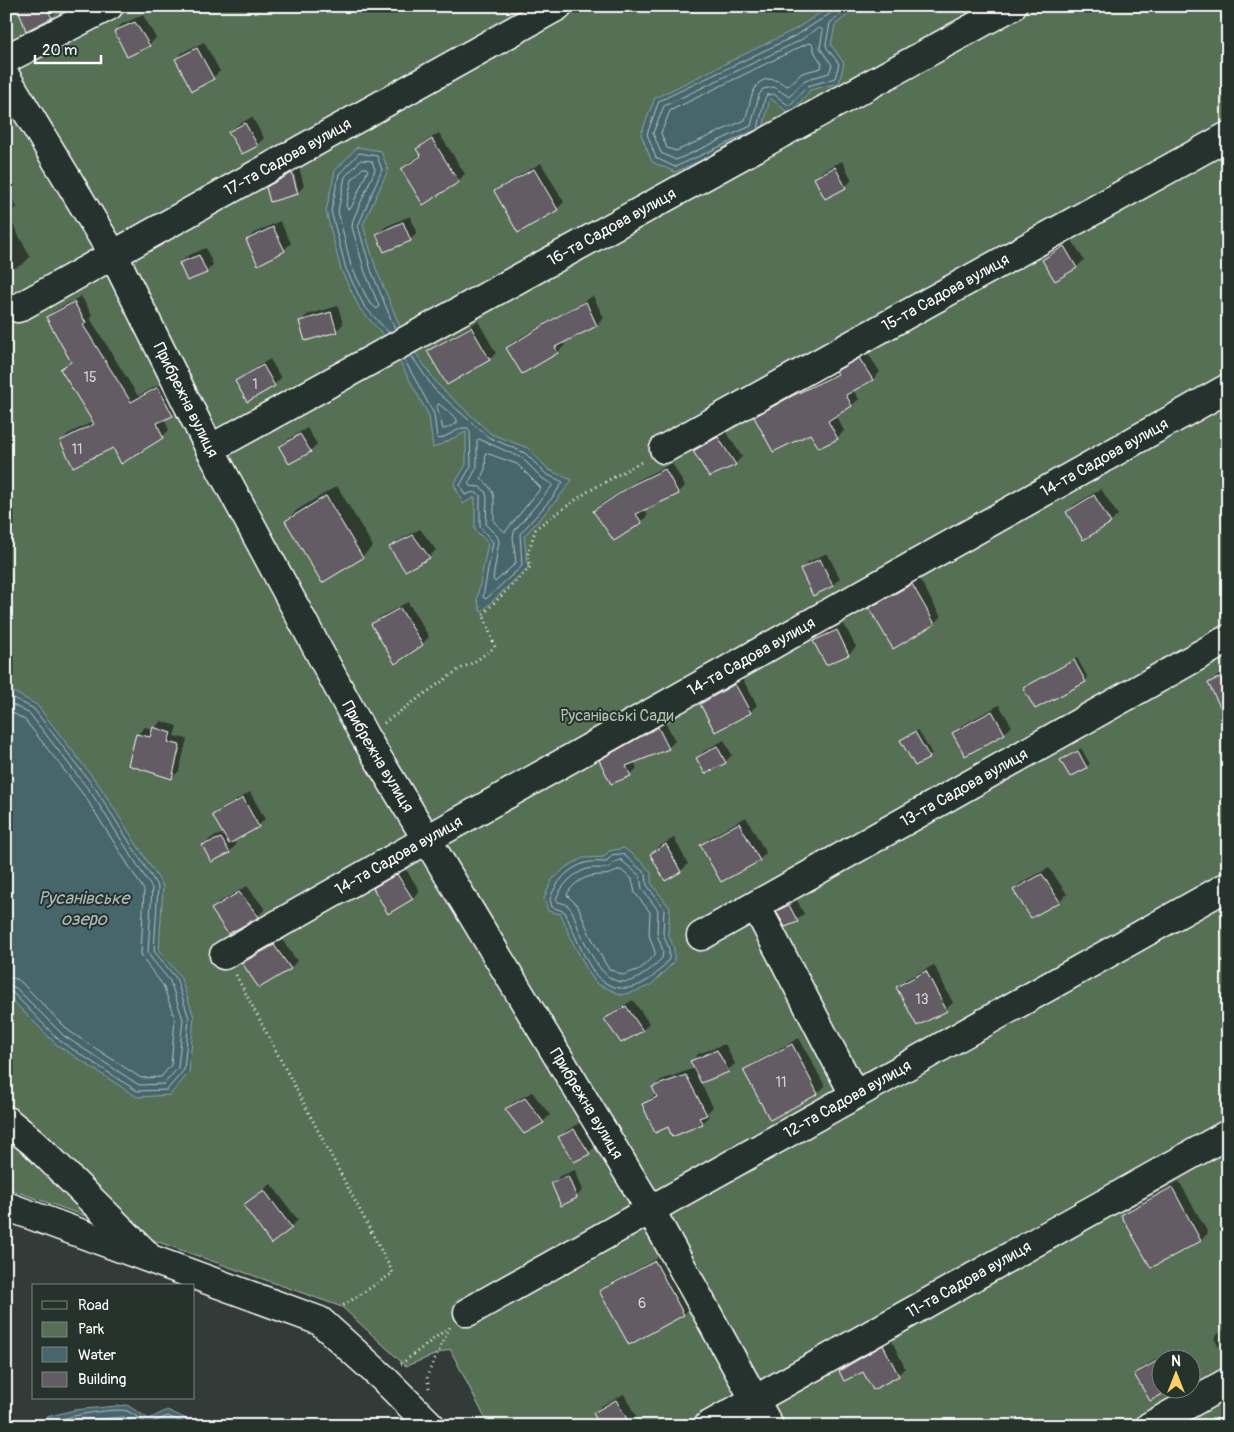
<svg xmlns="http://www.w3.org/2000/svg" width="1234" height="1432" viewBox="0 0 1234 1432" font-family="Pangolin,sans-serif">
<style>
.green{fill:#567056;stroke:#aab8aa;fill-rule:evenodd}
.water{fill:#46666c;stroke:#90a3a7}
.shadow{fill:#0007}
.lines{fill:none;stroke-linecap:round;stroke-linejoin:round}
.shore{stroke:#b5c2c4;stroke-width:1}
.building{fill:#635c65;stroke:#fff}
.minor-casing{stroke:#fff;stroke-width:31}
.path{stroke:#fff;stroke-width:3;stroke-dasharray:1 4;stroke-linecap:butt}
.minor{stroke:#26332d;stroke-width:28}
.labels{text-anchor:middle;dominant-baseline:central;stroke-width:4;stroke-linejoin:round;paint-order:stroke}
.number-label{font-size:14px;fill:#d8d6d8}
.street-label{font-size:16px;fill:#fff;stroke:#26332d}
.park-label{font-size:16px;fill:#b3bfb3;stroke:#26332d}
.water-label{font-size:18px;font-style:italic;fill:#acbabd;stroke:#26332d}
</style>
<rect width="100%" height="100%" fill="#323b38"/>
<filter id="ink" filterUnits="userSpaceOnUse"><feTurbulence type="fractalNoise" baseFrequency=".02" numOctaves="2"/><feDisplacementMap in="SourceGraphic" scale="10" xChannelSelector="R" yChannelSelector="G"/><feConvolveMatrix kernelMatrix="1 2 1 2 8 2 1 2 1" color-interpolation-filters="sRGB"/></filter>
<g filter="url(#ink)">
<!-- green -->
<path class="green" d="M6 6H1228V1426H489L450 1349 406 1366 342 1307 6 1188ZM1162 1360H1192V1390H1162Z"/>
<!-- water -->
<g class="water">
<path d="M831 6H850V13L835 25 831 45 844 63 839 83 810 90 790 114 770 98 762 133 675 172 652 162 641 134 655 98 794 30Z"/>
<path d="M357 147 381 151 388 170 363 225 376 269 404 336 438 385 491 434 528 448 549 470 572 480 556 501 524 536 528 567 481 612 477 599 488 543 475 530V497L463 504 454 484 466 465V432L433 448 429 416 388 340 360 309 341 270 326 211 335 171Z"/>
<path d="M6 688 37 705 101 788 163 886 159 951 180 976 194 1017 189 1073 170 1095 137 1097 57 1045 6 994Z"/>
<path d="M624 848 644 864 651 873V883L670 908 668 933 674 949V962L651 985 637 991 621 995 611 990 597 984 589 973 572 941 561 914 548 911 544 898 552 880 566 867 583 858 604 857 609 851Z"/>
<path d="M127 1405 149 1419 167 1410 202 1426H41L47 1417 74 1410Z"/>
</g>
<!-- shadow -->
<g class="shadow">
<path d="M22 6H56L58 10 51 17Z"/>
<path d="M143 15 156 38 149 45 115 31 122 24Z"/>
<path d="M204 42 220 71 213 78 176 59 183 52Z"/>
<path d="M252 117 264 138 257 145 230 132 237 125Z"/>
<path d="M439 133 465 174 458 181 424 203 402 169 409 162 422 154 418 149 425 142Z"/>
<path d="M842 161 852 180 845 187 816 178 823 171Z"/>
<path d="M541 163 564 202 557 209 496 192 503 185Z"/>
<path d="M299 167 304 186 297 193 267 188 275 180 290 172 296 190H298L293 170Z"/>
<path d="M6 186 17 207 8 215 30 257 23 264 6 272Z"/>
<path d="M410 216 417 233 410 240 378 234 385 227Z"/>
<path d="M280 221 291 243 284 250 247 240 254 233Z"/>
<path d="M1072 240 1084 260 1077 267 1055 280 1043 260 1050 253Z"/>
<path d="M206 248 213 265 206 272 180 263 187 256Z"/>
<path d="M81 296 92 315 90 318 138 396 165 381 180 408 173 415 164 418 169 430 162 437 113 446 61 441 68 434 94 421 61 369 71 360 47 318 54 311Z"/>
<path d="M593 296 604 318 597 325 562 342 565 345 558 352 522 373 507 348 514 341Z"/>
<path d="M338 306 343 324 336 331 300 322 307 315Z"/>
<path d="M478 321 496 353 489 360 429 352 436 345Z"/>
<path d="M867 352 880 372 873 379 853 390 859 399 852 405 836 415 844 431 837 438 755 417 762 410 798 390 838 371 845 364Z"/>
<path d="M270 359 281 378 274 385 237 382 244 375Z"/>
<path d="M307 428 317 444 310 451 280 447 287 440Z"/>
<path d="M726 431 742 457 735 464 695 451 702 444Z"/>
<path d="M672 463 685 486 678 493 644 509 648 515 641 522 594 511 601 504 640 479Z"/>
<path d="M337 486 373 546 362 557 323 581 286 521 297 510Z"/>
<path d="M1101 489 1118 515 1111 522 1084 539 1067 512 1074 505Z"/>
<path d="M420 529 436 550 429 557 391 547 398 541Z"/>
<path d="M827 553 840 578 833 585 801 569 808 562Z"/>
<path d="M919 578 941 617 934 623 871 608 877 602Z"/>
<path d="M408 602 429 637 422 644 373 624 380 617Z"/>
<path d="M844 624 856 647 849 654 827 663 814 641 821 634Z"/>
<path d="M1077 658 1088 678 1085 681 1028 685Z"/>
<path d="M1228 671V713L1209 684 1216 677Z"/>
<path d="M742 678 757 705 750 712 702 704 708 697Z"/>
<path d="M999 705 1012 726 1005 733H954L961 726Z"/>
<path d="M161 721 177 726 174 736 187 739 179 771 172 778 130 764 138 734 145 727 154 729Z"/>
<path d="M665 721 675 741 668 748 634 762 637 768 630 775 601 761 608 754Z"/>
<path d="M918 730 932 754 929 757 902 740Z"/>
<path d="M724 740 732 755 725 762 697 758 704 751Z"/>
<path d="M1081 748 1090 764 1070 775 1062 760Z"/>
<path d="M250 792 265 819 258 826 233 840 236 845 229 852 204 845 211 838 224 833 214 815 221 809Z"/>
<path d="M746 817 766 853 759 860 702 845 709 838Z"/>
<path d="M674 838 688 864 681 871 665 879 651 854 658 847Z"/>
<path d="M405 868 420 891 413 898 388 912 375 888 382 881Z"/>
<path d="M1049 868 1067 894 1060 901 1032 917 1014 890 1021 883Z"/>
<path d="M247 886 265 909 258 916 212 909 219 902Z"/>
<path d="M796 898 804 914 797 920 778 912 785 905Z"/>
<path d="M281 938 297 961 291 968 259 987 243 963 250 956Z"/>
<path d="M934 965 953 1003 946 1009 917 1025 898 987 905 980Z"/>
<path d="M633 1000 649 1023 643 1030 621 1041 606 1019 612 1013Z"/>
<path d="M799 1038 825 1086 818 1093 745 1071 752 1064Z"/>
<path d="M725 1044 735 1064 728 1070 700 1082 713 1107 707 1113 709 1116 702 1123 668 1126 644 1105 651 1098 657 1094 654 1087 661 1080 695 1068 692 1061 698 1054Z"/>
<path d="M532 1092 550 1115 543 1122 524 1133 507 1109 514 1102Z"/>
<path d="M581 1122 596 1146 589 1152 559 1138 566 1131Z"/>
<path d="M575 1170 583 1190 576 1197 553 1183 560 1176Z"/>
<path d="M1179 1181 1208 1233 1201 1240 1152 1267 1123 1215 1130 1208Z"/>
<path d="M271 1184 298 1220 291 1227 244 1205Z"/>
<path d="M663 1255 691 1307 684 1314 629 1343 601 1292 608 1285Z"/>
<path d="M1228 1327V1358L1225 1359 1214 1338 1221 1331Z"/>
<path d="M891 1339 905 1368 898 1375 864 1370 840 1371 847 1364Z"/>
<path d="M1169 1352 1174 1360H1162V1390H1167L1150 1399 1136 1374 1143 1367Z"/>
<path d="M624 1394 641 1426H601L594 1413 601 1406Z"/>
</g>
<g class="lines">
<!-- shore -->
<g class="shore">
<path d="M819 28 823 30 820 48 832 65 829 73 805 80 789 97 774 87 763 89 759 95 751 126 676 160 661 153 653 133 664 106 799 41Z"/>
<path d="M809 43 812 44 815 53 822 64 821 68 802 73 788 86C784 85 781 82 778 81 751 71 751 105 745 120L676 151 667 148 661 133 670 111Z"/>
<path d="M758 129 765 98 767 95 774 94 789 106 808 86 835 78 839 64 827 48 826 44 830 23 844 11 845 6"/>
<path d="M754 131 675 167 656 158 647 134 659 101 797 35 831 13 833 6"/>
<path d="M361 160 372 161 375 170 353 220 352 227 365 272 379 306 377 309 369 302 351 266 338 211 345 177Z"/>
<path d="M363 168H366L368 170 351 208 348 209 346 206 352 180Z"/>
<path d="M389 333 364 306 346 269 331 211 339 174 359 153 377 156 382 170 358 226 371 270 395 329"/>
<path d="M404 359 434 414 437 438 440 439 462 428H468L470 431 471 466 460 485 465 495 474 492 480 495V527L493 542 483 597 486 599 522 566 520 534 552 498 563 482 546 474 525 453 488 437 434 389 411 355"/>
<path d="M439 404 457 419V423L445 429H443L437 407Z"/>
<path d="M479 439 522 458 542 478 553 485 515 530 513 537 516 563 495 582 493 579 499 541 497 536 486 525 487 497 485 491 480 487 470 486 468 484 477 467V441Z"/>
<path d="M486 453 517 464 541 488 505 532 494 522C493 500 499 494 481 478L485 469Z"/>
<path d="M6 694 34 709 97 791 158 887 154 951 176 978 189 1018 184 1070 167 1090 137 1091 60 1041 12 992 6 991"/>
<path d="M6 701 30 714 92 794 152 888 148 952 151 958 170 981 183 1019 178 1068 164 1084 139 1085 64 1036 16 988 6 984"/>
<path d="M6 709 25 720 86 798 144 890 141 954 145 962 163 985 175 1019 171 1065 161 1077 141 1078 69 1031 21 982 14 978 6 977"/>
<path d="M623 854 646 874 647 885 664 909 663 933 669 949V959C662 969 652 979 641 984 627 991 613 989 601 980 589 972 571 926 565 912L552 907 550 899C556 882 568 868 585 863 591 861 599 862 606 862L612 855Z"/>
<path d="M621 860 640 876 642 889 658 910 657 934 663 951 662 958C618 1005 600 976 579 930 576 923 574 911 568 906 565 903 561 903 558 902L556 899C562 885 572 874 587 869 593 867 601 869 607 868 613 866 614 861 621 860Z"/>
<path d="M618 870H621L632 879 635 893 650 912 649 935 655 952V955L640 969 623 975 609 969 605 963 589 933 578 906 567 895C570 886 582 878 591 876 601 874 609 877 618 870Z"/>
<path d="M47 1426C54 1417 117 1407 127 1411 134 1414 141 1420 148 1424L168 1416 190 1426"/>
<path d="M59 1426 76 1421 124 1417 139 1426"/>
</g>
</g>
<!-- building -->
<g class="building">
<path d="M17 6H46L52 18 26 31Z"/>
<path d="M135 22 150 46 127 57 114 31Z"/>
<path d="M197 48 214 79 192 91 175 59Z"/>
<path d="M245 123 258 146 242 154 228 132Z"/>
<path d="M432 139 459 182 423 205 401 169 421 156 416 149Z"/>
<path d="M835 167 846 188 825 199 814 178Z"/>
<path d="M534 169 558 210 518 233 494 191Z"/>
<path d="M292 173 298 194 270 202 266 187Z"/>
<path d="M403 222 411 241 384 252 376 234Z"/>
<path d="M273 227 285 251 258 265 246 240Z"/>
<path d="M1064 246 1077 268 1055 281 1042 260Z"/>
<path d="M199 255 207 273 187 281 179 263Z"/>
<path d="M74 302 86 323 83 325 131 402 158 387 173 416 157 423 163 438 121 464 113 448 73 467 60 441 94 424 60 369 71 362 46 317Z"/>
<path d="M586 302 597 326 555 347 558 353 522 374 506 348 567 311Z"/>
<path d="M331 312 337 332 305 341 299 321Z"/>
<path d="M471 327 490 360 447 385 427 351Z"/>
<path d="M859 358 873 380 846 395 852 406 828 421 838 439 819 448 810 434 773 452 754 417 790 397 838 374 836 371Z"/>
<path d="M263 365 275 386 247 402 235 381Z"/>
<path d="M300 434 311 452 289 464 279 447Z"/>
<path d="M718 437 736 465 709 477 693 451Z"/>
<path d="M665 469 679 494 636 514 642 523 614 541 593 511 632 485Z"/>
<path d="M1094 495 1111 523 1083 540 1066 512Z"/>
<path d="M326 496 363 558 322 583 285 521Z"/>
<path d="M413 535 430 558 405 571 389 547Z"/>
<path d="M820 559 833 586 813 596 800 569Z"/>
<path d="M912 584 935 624 893 649 869 608Z"/>
<path d="M400 608 423 645 395 664 371 624Z"/>
<path d="M837 630 849 655 826 665 813 641Z"/>
<path d="M1074 660 1086 682 1035 709 1023 688Z"/>
<path d="M1228 673V722L1208 683Z"/>
<path d="M735 684 751 713 715 732 700 704Z"/>
<path d="M992 711 1005 734 965 756 952 733Z"/>
<path d="M153 727 171 733 168 742 180 745 172 779 128 765 136 734 150 737Z"/>
<path d="M658 727 669 749 626 766 631 776 611 784 599 760Z"/>
<path d="M915 732 930 758 915 766 900 740Z"/>
<path d="M717 746 726 763 705 774 696 758Z"/>
<path d="M1078 751 1087 768 1070 777 1060 760Z"/>
<path d="M243 798 259 827 229 844 212 815Z"/>
<path d="M739 823 760 861 721 882 700 845Z"/>
<path d="M221 838 230 853 211 862 202 845Z"/>
<path d="M666 844 681 872 665 881 650 854Z"/>
<path d="M397 874 413 899 388 914 373 888Z"/>
<path d="M1042 874 1060 902 1031 918 1013 890Z"/>
<path d="M239 892 259 917 228 934 211 909Z"/>
<path d="M789 905 798 922 785 927 776 911Z"/>
<path d="M274 945 291 969 259 988 242 963Z"/>
<path d="M926 971 947 1011 917 1026 896 987Z"/>
<path d="M626 1006 643 1031 621 1043 604 1019Z"/>
<path d="M792 1044 818 1094 770 1120 743 1070Z"/>
<path d="M717 1050 729 1072 701 1083 690 1061Z"/>
<path d="M686 1075 707 1115 699 1118 703 1124 672 1137 668 1127 655 1133 642 1104 657 1097 652 1087Z"/>
<path d="M525 1098 544 1123 524 1134 505 1109Z"/>
<path d="M574 1129 590 1154 574 1162 558 1137Z"/>
<path d="M568 1176 577 1198 561 1206 551 1183Z"/>
<path d="M1172 1187 1201 1241 1151 1268 1121 1215Z"/>
<path d="M264 1190 292 1228 271 1244 243 1205Z"/>
<path d="M655 1261 684 1315 629 1345 599 1291Z"/>
<path d="M883 1345 899 1376 873 1390 863 1372 844 1381 839 1371Z"/>
<path d="M1162 1358V1390H1170L1150 1401 1134 1374Z"/>
<path d="M616 1400 631 1426H600L593 1413Z"/>
</g>
<g class="lines">
<!-- minor casing -->
<g class="minor-casing">
<g id="minor">
<path d="M6 59 109 6"/>
<path id="s1" d="M6 77 114 256 210 449 365 737 650 1209 769 1426"/>
<path id="s2" d="M18 308 558 6"/>
<path id="s3" d="M210 449 1012 6"/>
<path id="s4" d="M664 449 1228 136"/>
<path d="M756 906 854 1094"/>
<path id="s5" d="M701 936 1228 639"/>
<path id="s6" d="M224 955 426 840 1228 388"/>
<path d="M6 1120 34 1143 145 1253"/>
<path d="M6 1206 320 1321 383 1378 431 1426"/>
<path id="s7" d="M468 1312 1228 886"/>
<path id="s8" d="M708 1426 1228 1134"/>
<path d="M1150 1426 1228 1382"/>
</g>
</g>
<!-- path -->
<g class="path">
<path d="M384 723 458 670 474 662 495 647 483 614 530 567 527 556 536 528 587 492 643 461"/>
<path d="M236 975 393 1273 341 1307"/>
<path d="M401 1364 448 1328"/>
<path d="M429 1388 427 1376 450 1327"/>
</g>
<!-- minor -->
<use href="#minor" class="minor"/>
</g>
</g>
<g class="labels">
<!-- number labels -->
<g class="number-label">
<text x="90" y="377">15</text>
<text x="255" y="384">1</text>
<text x="77" y="449">11</text>
<text x="922" y="999">13</text>
<text x="781" y="1082">11</text>
<text x="642" y="1303">6</text>
</g>
<!-- street labels -->
<g class="street-label">
<text stroke="none"><textPath href="#s2" startOffset="309">17-та Садова вулиця</textPath></text>
<text stroke="none"><textPath href="#s3" startOffset="459">16-та Садова вулиця</textPath></text>
<text stroke="none"><textPath href="#s4" startOffset="322">15-та Садова вулиця</textPath></text>
<text stroke="none"><textPath href="#s1" startOffset="370">Прибрежна вулиця</textPath></text>
<text stroke="none"><textPath href="#s6" startOffset="1011">14-та Садова вулиця</textPath></text>
<text stroke="none"><textPath href="#s6" startOffset="606">14-та Садова вулиця</textPath></text>
<text stroke="none"><textPath href="#s1" startOffset="775">Прибрежна вулиця</textPath></text>
<text stroke="none"><textPath href="#s5" startOffset="302">13-та Садова вулиця</textPath></text>
<text stroke="none"><textPath href="#s6" startOffset="201">14-та Садова вулиця</textPath></text>
<text stroke="none"><textPath href="#s7" startOffset="435">12-та Садова вулиця</textPath></text>
<text stroke="none"><textPath href="#s1" startOffset="1180">Прибрежна вулиця</textPath></text>
<text stroke="none"><textPath href="#s8" startOffset="299">11-та Садова вулиця</textPath></text>
</g>
<!-- park labels -->
<g class="park-label">
<text x="617" y="716">Русанівські Сади</text>
</g>
<!-- water labels -->
<g class="water-label">
<text x="84" y="898">Русанівське<tspan x="84" dy="21">озеро</tspan></text>
</g>
</g>
<!-- margin -->
<rect width="1234" height="1432" fill="none" stroke="#26332d" stroke-width="25"/>
<rect x="12" y="12" width="1209" height="1407" fill="none" stroke="#fff" stroke-width="2" filter="url(#ink)"/>
<!-- legend -->
<rect x="32" y="1284" width="162" height="115" fill="#26332d" stroke="#7d8581"/>
<rect x="42" y="1301" width="25" height="8" fill="#26332d" stroke="#7d8581"/>
<text x="78" y="1310" font-size="15" fill="#ffffff">Road</text>
<rect x="42" y="1322" width="25" height="15" fill="#567056" stroke="#7d8581"/>
<text x="78" y="1334" font-size="15" fill="#ffffff">Park</text>
<rect x="42" y="1347" width="25" height="15" fill="#46666c" stroke="#7d8581"/>
<text x="78" y="1360" font-size="15" fill="#ffffff">Water</text>
<rect x="42" y="1372" width="25" height="15" fill="#635c65" stroke="#7d8581"/>
<text x="78" y="1384" font-size="15" fill="#ffffff">Building</text>
<!-- north arrow -->
<g transform="translate(1176 1374)"><circle r="24" fill="#26332d" stroke="#7d8581"/>
<path d="M0-4L9 19L0 12L-9 19Z" fill="#ffd166"/>
<text y="-8" font-size="14" font-weight="bold" text-anchor="middle" fill="#ffffff">N</text>
</g>
<!-- scale -->
<path d="M35 55v8h66v-8" fill="none" stroke="#ffffff" stroke-width="2.5"/>
<text x="42" y="55" font-size="15" fill="#ffffff" stroke="#26332d" stroke-width="4" paint-order="stroke">20 m</text>
</svg>
